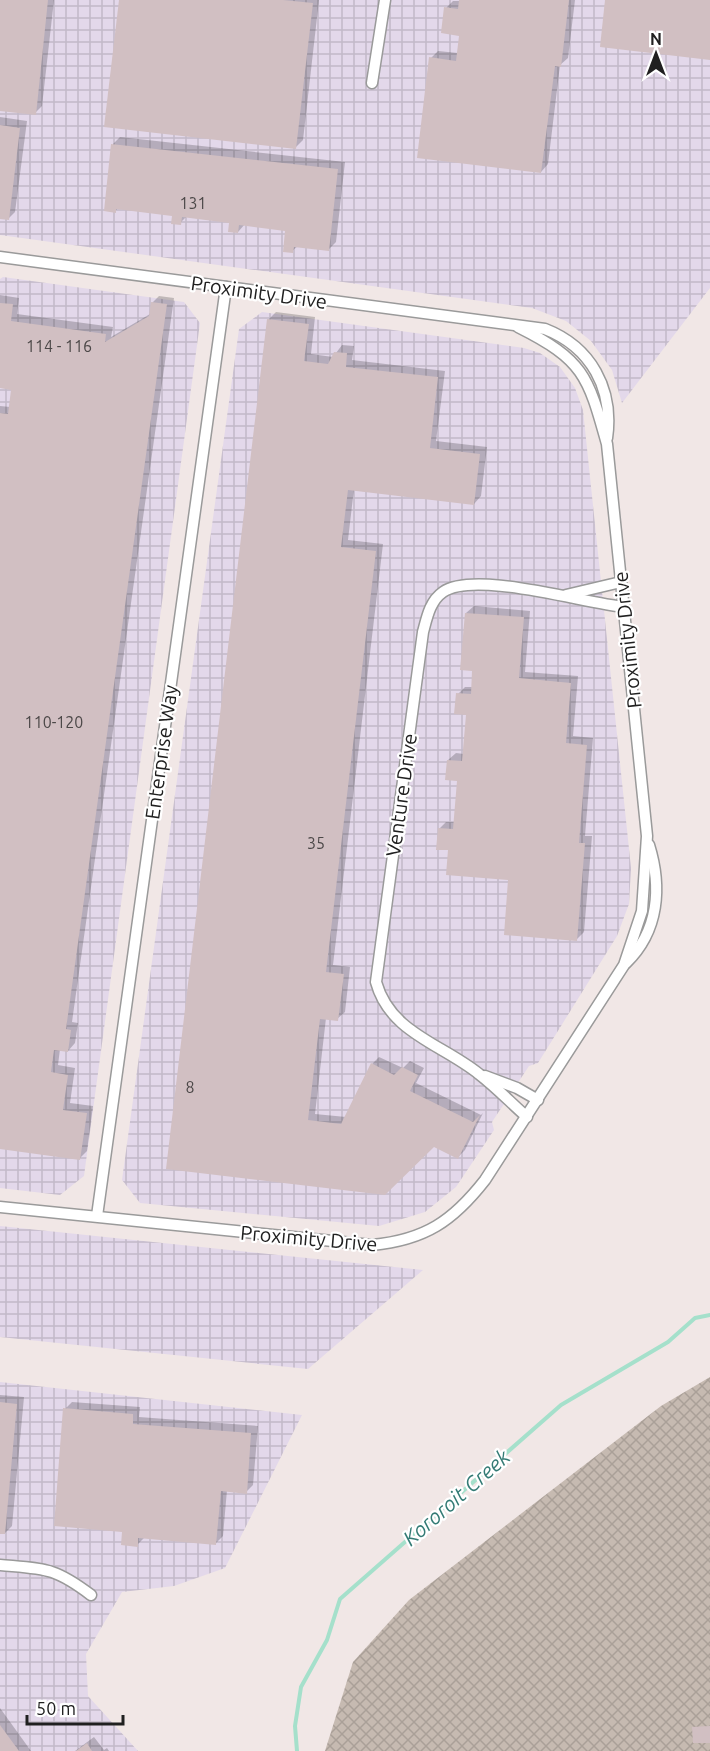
<svg xmlns="http://www.w3.org/2000/svg" width="710" height="1751" viewBox="0 0 710 1751" font-family="Ubuntu,sans-serif">
<style>
.industrial{fill:url(#industrial-grid)}
.construction{fill:url(#construction-cross-hatch)}
.shadow{fill:#0003}
.lines{fill:none;stroke-linecap:round;stroke-linejoin:round}
.stream{stroke:#a5e0cb;stroke-width:4}
.building{fill:#d1bfc2}
.minor-casing{stroke:#9a9a9a;stroke-width:13}
.minor{stroke:#fff;stroke-width:10}
.labels{text-anchor:middle;dominant-baseline:central;stroke-width:4.5;stroke-linejoin:round;paint-order:stroke}
.number-label{font-size:16px;fill:#4c4848}
.street-label{font-size:20px;fill:#202020;stroke:#fff}
.water-label{font-size:21px;font-style:italic;fill:#347b75;stroke:#fff}
</style>
<defs>
<pattern id="industrial-grid" width="8" height="8" patternUnits="userSpaceOnUse" patternTransform="scale(1.5)"><rect width="8" height="8" fill="#e3d8ea"/><path d="M0 4h8M4 0v8" fill="none" stroke="#c2b9c8"/></pattern>
<pattern id="construction-cross-hatch" width="8" height="8" patternUnits="userSpaceOnUse" patternTransform="scale(1.5)"><rect width="8" height="8" fill="#c6bab1"/><path d="M0 0l8 8M0 8l8-8" fill="none" stroke="#aaa098"/></pattern>
</defs>
<rect width="100%" height="100%" fill="#f1e7e6"/>
<!-- industrial -->
<g class="industrial">
<path d="M0 0H710V288L622 403 612 370 591 341 566 321 532 308 0 235Z"/>
<path d="M3 277 184 302 200 323 84 1176 60 1195 0 1188V279Z"/>
<path d="M262 312 524 348 540 353 560 367 575 388 583 410 631 868 629 904 617 936 538 1063 529 1066 492 1122 494 1130 456 1187 425 1212 379 1226 140 1203 122 1180 239 329Z"/>
<path d="M0 1226 423 1270 308 1369 0 1337Z"/>
<path d="M0 1382 302 1415 225 1568 174 1586 122 1592 86 1654 88 1696 138 1751H0Z"/>
</g>
<!-- construction -->
<path class="construction" d="M710 1377V1751H325L353 1662 409 1600 661 1406Z"/>
<!-- shadow -->
<g class="shadow">
<path d="M0 0H54L42 106 35 113 0 109Z"/>
<path d="M120 0H319L303 140 296 147Z"/>
<path d="M575 0 568 58 560 65 548 164 541 172 431 58 438 51 458 53 461 34 446 8 453 1Z"/>
<path d="M0 117 27 121 15 212 8 219 0 218Z"/>
<path d="M120 137 345 162 336 242 329 249 298 246 292 251 287 229 245 224 238 232 230 221 187 216 180 223 174 214 118 208 115 211 113 144Z"/>
<path d="M0 295 19 298 17 314 113 327 111 337 150 314 152 303 159 296 174 298 72 1022 78 1023 75 1043 68 1051 60 1049 58 1065 75 1068 70 1103 93 1106 87 1151 79 1159 0 1148V406L10 407 13 388 0 387Z"/>
<path d="M276 312 315 317 311 354 333 357 342 345 354 346 352 360 445 371 436 441 487 447 481 496 474 504 354 489 348 540 383 544 333 965 350 967 345 1012 337 1019 326 1018 315 1114 346 1117 372 1064 379 1057 403 1068 410 1061 424 1068 416 1083 481 1115 483 1113 465 1150 458 1157 433 1145 167 1168 268 320Z"/>
<path d="M474 606 530 611 525 672 578 676 573 736 593 738 585 836H592L584 932 577 939 510 879 449 849 439 829 446 822H455L458 780 448 760 456 753 464 754 467 713 458 694 465 687H473L474 669 466 613Z"/>
<path d="M0 1395 24 1397 12 1526 5 1533 0 1532Z"/>
<path d="M72 1402 140 1407 139 1417 258 1426 253 1485 246 1492 227 1490 223 1536 216 1543 145 1537 137 1545 123 1530 65 1409Z"/>
<path d="M0 1708 31 1751H0Z"/>
<path d="M94 1737 104 1750 107 1748 109 1751H75Z"/>
</g>
<g class="lines">
<!-- stream -->
<path class="stream" d="M297 1751 295 1726 301 1687 327 1640 340 1599 561 1405 668 1342 695 1318 710 1315"/>
</g>
<!-- building -->
<g class="building">
<path d="M0 0H48L36 115 0 111Z"/>
<path d="M119 0H283L313 3 296 149 104 127Z"/>
<path d="M459 0H569L561 67 555 66 541 173 417 158 429 57 456 61 459 36 441 33 444 7 458 9Z"/>
<path d="M605 0H710V60L600 47Z"/>
<path d="M0 125 20 128 9 220 0 219Z"/>
<path d="M111 144 338 169 329 251 294 247 293 253 283 252 285 231 239 225 238 233 228 232 229 223 182 217 181 225 171 224 172 216 116 209V213L104 211Z"/>
<path d="M151 302 167 304 66 1029 71 1030 68 1052 54 1050 51 1072 68 1075 63 1110 87 1113 80 1160 0 1149V413L8 414 11 390 0 388V303L13 304 11 321 106 334 105 342 149 316Z"/>
<path d="M267 319 309 324 304 361 328 364 334 352 347 353 346 367 438 377 430 448 480 454 474 505 348 490 341 547 376 551 326 972 344 974 338 1021 320 1019 308 1120 341 1124 371 1063 394 1075 402 1067 418 1075 410 1091 473 1122 480 1115 458 1159 434 1147 385 1195 166 1169Z"/>
<path d="M465 613 524 617 519 678 571 683 566 743 587 745 579 843H585L577 941 504 935 508 880 446 875 448 850H436L438 828 453 829 457 781 445 780 447 760 462 761 466 715 454 714 456 693 471 694 472 671 460 670Z"/>
<path d="M0 1402 17 1404 5 1534H0Z"/>
<path d="M63 1408 133 1414V1424L251 1433 247 1494 221 1491 216 1545 138 1538V1547L121 1545 122 1532 54 1526Z"/>
<path d="M0 1725 19 1751H0Z"/>
<path d="M710 1726V1743H693L692 1727Z"/>
<path d="M87 1743 92 1751H76Z"/>
</g>
<g class="lines">
<!-- minor casing -->
<g class="minor-casing">
<g id="minor">
<path d="M372 83 385 0"/>
<path d="M0 257 545 329C591 347 614 389 607 438"/>
<path d="M566 595 621 582"/>
<path d="M626 963C659 931 662 887 649 845"/>
<path d="M485 1076 517 1088 538 1100"/>
<path d="M527 1117C511 1103 496 1087 479 1074 442 1044 390 1033 376 982L423 632C427 617 430 601 443 592 475 570 583 603 624 607"/>
<path d="M0 1207 372 1245C425 1240 453 1221 485 1180L624 965 642 911 647 836 607 444C588 376 584 360 518 327"/>
<path d="M97 1216 226 287"/>
<path d="M0 1565C45 1569 54 1567 91 1595"/>
</g>
</g>
<!-- minor -->
<use href="#minor" class="minor"/>
</g>
<g class="labels">
<!-- number labels -->
<g class="number-label">
<text x="193" y="203">131</text>
<text x="59" y="346">114 - 116</text>
<text x="54" y="722">110-120</text>
<text x="316" y="843">35</text>
<text x="190" y="1087">8</text>
</g>
<!-- street labels -->
<g class="street-label">
<text transform="translate(259 292) rotate(8)">Proximity Drive</text>
<text transform="translate(627 640) rotate(-96)">Proximity Drive</text>
<text transform="translate(161 752) rotate(-82)">Enterprise Way</text>
<text transform="translate(401 795) rotate(-82)">Venture Drive</text>
<text transform="translate(309 1238) rotate(5)">Proximity Drive</text>
</g>
<!-- water labels -->
<g class="water-label">
<text transform="translate(456 1497) rotate(-41)">Kororoit Creek</text>
</g>
</g>
<!-- north arrow -->
<g transform="translate(656 54)" stroke="#ffffff" stroke-width="4.5" paint-order="stroke">
<path d="M0-4.5L10 22L0 15L-10 22Z" fill="#202020"/>
<text y="-9" font-size="16" font-weight="bold" text-anchor="middle" fill="#202020">N</text>
</g>
<!-- scale -->
<path d="M27 1715v9h96v-9" fill="none" stroke="#202020" stroke-width="3"/>
<text x="36" y="1715" font-size="18" fill="#202020" stroke="#ffffff" stroke-width="4.5" paint-order="stroke">50 m</text>
</svg>
